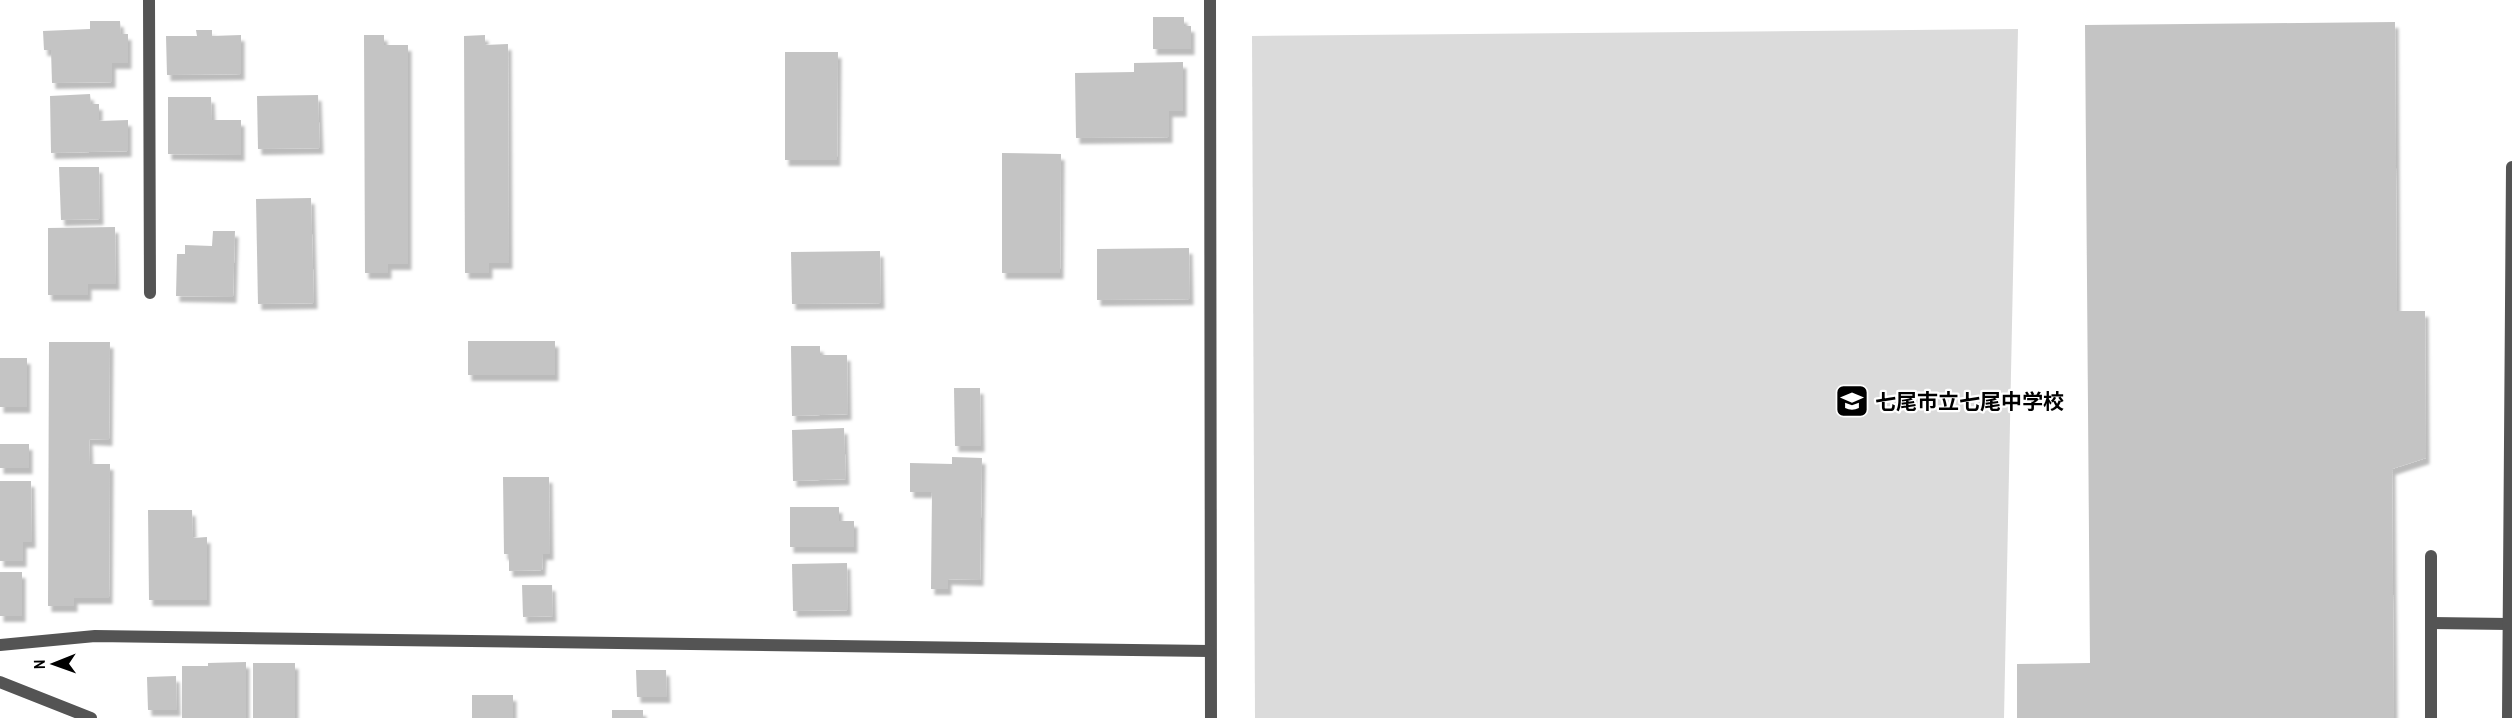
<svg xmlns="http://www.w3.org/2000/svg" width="2512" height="718" viewBox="0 0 2512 718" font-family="'Archivo Narrow','Noto Sans JP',sans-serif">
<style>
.green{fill:#dbdbdb}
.building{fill:#c4c4c4;filter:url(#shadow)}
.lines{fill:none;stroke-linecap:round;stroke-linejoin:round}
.lane{stroke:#545454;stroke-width:12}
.street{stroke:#545454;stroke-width:12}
.labels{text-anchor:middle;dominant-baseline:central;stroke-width:4.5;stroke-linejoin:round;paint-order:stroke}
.poi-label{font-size:21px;font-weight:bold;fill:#000;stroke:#fff;text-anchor:start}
</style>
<defs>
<filter id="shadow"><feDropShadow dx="3.5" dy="6" stdDeviation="1.5" flood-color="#0004"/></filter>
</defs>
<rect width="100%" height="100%" fill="#fff"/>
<!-- green -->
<path class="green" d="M2018 29 2004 718H1255L1252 36Z"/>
<!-- building -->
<g class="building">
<path d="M1153 17H1184V26H1191V49H1153Z"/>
<path d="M90 21H120L121 34H128V63H112V82L52 83 51 50H44L43 31 90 29Z"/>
<path d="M2395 22 2397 311H2425L2426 458 2392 469 2394 718H2017V664L2090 663 2085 25Z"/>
<path d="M196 30H212V36L241 35V74L167 75 166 36H197Z"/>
<path d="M364 35H384V45H408V264H388V273H365Z"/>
<path d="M485 35V45L508 44 509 263H489V273H465L464 36Z"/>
<path d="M785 52H838L837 160H785Z"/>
<path d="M1183 62V111H1169V137L1076 138 1075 73 1134 72V63Z"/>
<path d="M90 94 91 104H99V121L128 120V151L51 153 50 96Z"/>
<path d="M318 95 320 148 258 149 257 96Z"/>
<path d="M168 97H211L212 120H241V155L168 154Z"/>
<path d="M1002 153 1061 154 1060 273H1002Z"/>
<path d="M59 167H99L100 219 61 220Z"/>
<path d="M311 198 314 303 258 304 256 199Z"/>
<path d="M115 227 116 284H88V295H48V228Z"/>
<path d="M213 231H235L233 297 176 296 177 254H185V245L212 246Z"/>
<path d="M1189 248 1190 299 1097 300V249Z"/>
<path d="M880 251 881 303 792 304 791 252Z"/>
<rect x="468" y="341" width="87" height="34"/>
<path d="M49 342H110L109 440 89 439 90 464H110L109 598H74V606H48Z"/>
<path d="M791 346H820V355H847L848 414 792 416Z"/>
<rect x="0" y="358" width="27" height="49"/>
<path d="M954 388H980L981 446H955Z"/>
<path d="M844 428 846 479 793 481 792 430Z"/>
<rect x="0" y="444" width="29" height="24"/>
<path d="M952 457 982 458 980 580 948 579V589H931L932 492H910V463L952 464Z"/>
<path d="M503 477H549L550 554H543L542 570 509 571V554H504Z"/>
<path d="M0 481H31L32 542H23V561H0Z"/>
<path d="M790 507H839V521H854V547H790Z"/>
<path d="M148 510H192L193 538 207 537V600H149Z"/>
<path d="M847 563 848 610 793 611 792 564Z"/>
<rect x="0" y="572" width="22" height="44"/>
<path d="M522 585H552L553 616 523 617Z"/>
<path d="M246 662V718H182V666H208V663Z"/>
<rect x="253" y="663" width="42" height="55"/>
<path d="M636 670H666L667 697H637Z"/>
<path d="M176 676 177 710H148L147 677Z"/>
<rect x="472" y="695" width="41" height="23"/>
<rect x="612" y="710" width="31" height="8"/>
</g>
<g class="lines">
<!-- lane -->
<g class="lane">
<path d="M2431 623 2509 624"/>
<path d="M2431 718V556"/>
</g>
<!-- street -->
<g class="street">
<path d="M149 0 150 293"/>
<path d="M1210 0 1211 718"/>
<path d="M0 645 95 636 1210 651"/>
<path d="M0 682 91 718"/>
<path d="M2508 718 2512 167"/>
</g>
</g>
<!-- icons -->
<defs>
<g id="school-square" transform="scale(1.725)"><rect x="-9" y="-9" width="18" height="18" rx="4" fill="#000" stroke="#fff"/><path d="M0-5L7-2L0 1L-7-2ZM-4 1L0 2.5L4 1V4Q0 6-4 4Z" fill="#fff"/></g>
</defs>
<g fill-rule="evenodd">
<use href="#school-square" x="1852" y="401"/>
</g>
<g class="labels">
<!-- poi labels -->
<g class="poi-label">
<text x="1875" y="401">七尾市立七尾中学校</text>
</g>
</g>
<!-- north arrow -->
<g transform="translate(54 664) rotate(269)" stroke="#ffffff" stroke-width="4.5" paint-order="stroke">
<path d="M0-4.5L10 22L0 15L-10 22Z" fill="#000000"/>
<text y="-9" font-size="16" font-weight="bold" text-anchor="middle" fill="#000000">N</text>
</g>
</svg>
